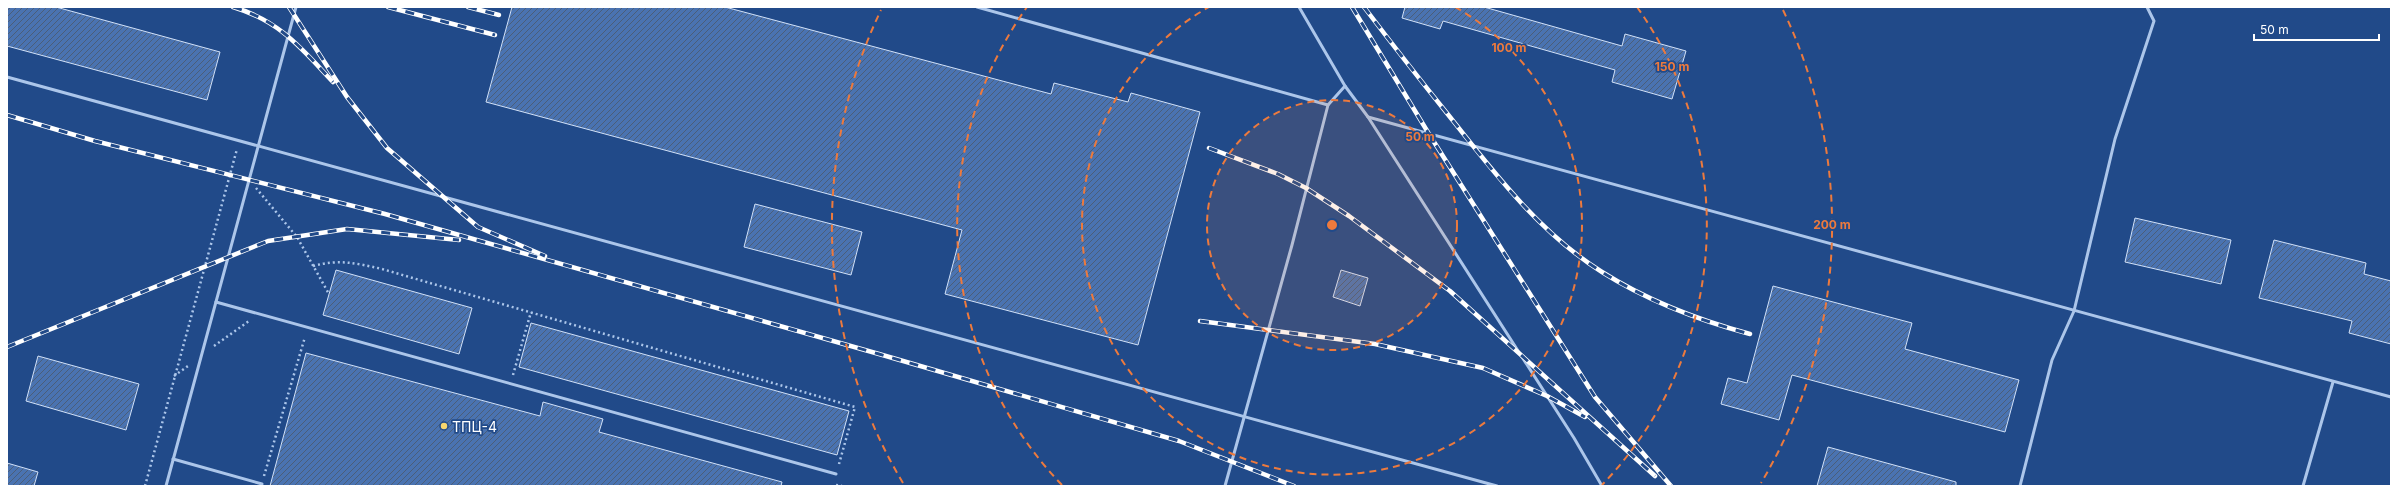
<svg xmlns="http://www.w3.org/2000/svg" width="2398" height="493" viewBox="0 0 2398 493" font-family="Inter,sans-serif">
<style>
.building{fill:url(#building-hatch);stroke:#d1e1f8}
.lines{fill:none;stroke-linecap:round;stroke-linejoin:round}
.path{stroke:#acc6ea;stroke-width:2.5;stroke-dasharray:2 3;stroke-linecap:butt}
.service{stroke:#acc6ea;stroke-width:3}
.rail-casing{stroke:#fff;stroke-width:4.5}
.rail{stroke:#214a89;stroke-width:3;stroke-dasharray:9;stroke-linecap:butt}
.ring{fill:none;stroke:#ed7a3d;stroke-width:2;stroke-dasharray:7 5}
.poi-dot{fill:#f7d66e;stroke:#214a89;stroke-width:1.5}
.labels{text-anchor:middle;dominant-baseline:central;stroke-width:3.5;stroke-linejoin:round;paint-order:stroke}
.poi-label{font-size:14px;fill:#fff;stroke:#214a89;text-anchor:start}
.centre{fill:#ed7a3d;stroke:#214a89;stroke-width:2}
.ring-label{font-size:12px;text-anchor:middle;font-weight:bold;fill:#ed7a3d;stroke:#214a89;stroke-width:3.5;stroke-linejoin:round;paint-order:stroke}
</style>
<defs>
<pattern id="building-hatch" width="6" height="6" patternUnits="userSpaceOnUse"><rect width="6" height="6" fill="#4a73b1"/><path d="M-1 1l2-2M0 6l6-6M5 7l2-2" fill="none" stroke="#4b5e79"/></pattern>
</defs>
<rect width="100%" height="100%" fill="#214a89"/>
<!-- building -->
<g class="building">
<path d="M7 7H56L220 52 207 100 7 46Z"/>
<path d="M512 7H725L1051 94 1054 83 1128 102 1131 93 1200 112 1138 345 945 294 962 230 486 102Z"/>
<path d="M1405 7H1484L1622 46 1625 34 1686 51 1672 99 1612 82 1615 70 1443 21 1440 29 1402 18Z"/>
<path d="M755 204 862 232 851 275 744 247Z"/>
<path d="M2135 218 2231 240 2221 284 2125 262Z"/>
<path d="M2274 240 2366 263 2364 274 2391 281V344L2349 333 2352 321 2259 298Z"/>
<path d="M336 270 472 308 459 354 323 315Z"/>
<path d="M1341 270 1368 278 1360 306 1333 297Z"/>
<path d="M1773 286 1912 323 1905 349 2019 380 2005 432 1792 375 1779 420 1721 404 1728 378 1747 383Z"/>
<path d="M531 323 849 411 837 455 519 367Z"/>
<path d="M306 353 540 416 543 402 603 419 599 432 782 482 781 486H270Z"/>
<path d="M38 356 139 384 126 430 26 401Z"/>
<path d="M1828 447 1956 482V486H1817Z"/>
<path d="M7 463 38 472 34 486H7Z"/>
</g>
<g class="lines">
<!-- path -->
<g class="path">
<path d="M256 188 297 237 329 294"/>
<path d="M313 266C340 259 355 263 382 269L855 407 839 464"/>
<path d="M214 346 249 321"/>
<path d="M513 375 531 312"/>
<path d="M174 376 188 366"/>
<path d="M264 476 305 337"/>
<path d="M836 485 842 486"/>
<path d="M145 486 237 149"/>
</g>
<!-- service -->
<g class="service">
<path d="M977 7 1328 105"/>
<path d="M1299 7 1345 86 1368 117 1574 438 1602 486"/>
<path d="M7 77 1497 486"/>
<path d="M1368 117 2391 397"/>
<path d="M216 302 836 474"/>
<path d="M173 459 262 484 261 486"/>
<path d="M166 486 296 7"/>
<path d="M1225 486 1292 245 1328 105 1345 86"/>
<path d="M2020 486 2052 360 2074 311 2115 139 2154 21 2147 7"/>
<path d="M2303 486 2333 382"/>
</g>
<!-- rail casing -->
<g class="rail-casing">
<g id="rail">
<path d="M233 7C280 21 301 48 333 82"/>
<path d="M289 7 347 97 387 148 478 227 545 256"/>
<path d="M388 7 495 35"/>
<path d="M468 7 499 15"/>
<path d="M1352 7 1429 134 1595 397 1671 486"/>
<path d="M1364 7C1392 44 1421 81 1450 117 1494 173 1541 234 1602 272 1648 301 1698 320 1750 334"/>
<path d="M7 115 95 141 385 214 879 354 1179 441 1294 486"/>
<path d="M1209 148 1278 174 1306 188 1349 216 1450 291 1655 476"/>
<path d="M1200 321 1375 344 1483 368 1547 396 1585 417"/>
<path d="M7 347 268 241 347 229 459 240"/>
</g>
</g>
<!-- rail -->
<use href="#rail" class="rail"/>
</g>
<!-- distance rings -->
<circle cx="1332" cy="225" r="125" fill="#ed7a3d" fill-opacity=".12"/>
<g class="ring">
<circle cx="1332" cy="225" r="125"/>
<path d="M1455 7A250 250 0 1 1 1209 7"/>
<path d="M1062 485A375 375 0 0 1 1027 7M1637 7A375 375 0 0 1 1602 485"/>
<path d="M903 483A500 500 0 0 1 881 10M1783 10A500 500 0 0 1 1761 483"/>
</g>
<!-- markers -->
<circle class="poi-dot" cx="444" cy="426" r="4"/>
<g class="labels">
<!-- poi labels -->
<g class="poi-label">
<text x="452" y="426">ТПЦ-4</text>
</g>
</g>
<circle cx="1332" cy="225" r="6" class="centre"/>
<g class="ring-label">
<text x="1509" y="52">100 m</text>
<text x="1672" y="71">150 m</text>
<text x="1420" y="141">50 m</text>
<text x="1832" y="229">200 m</text>
</g>
<!-- border -->
<rect width="2398" height="493" fill="none" stroke="#ffffff" stroke-width="16"/>
<!-- scale -->
<path d="M2254 34v6h125v-6" fill="none" stroke="#ffffff" stroke-width="2"/>
<text x="2260" y="34" font-size="12" fill="#ffffff" stroke="#214a89" stroke-width="3" paint-order="stroke">50 m</text>
</svg>
